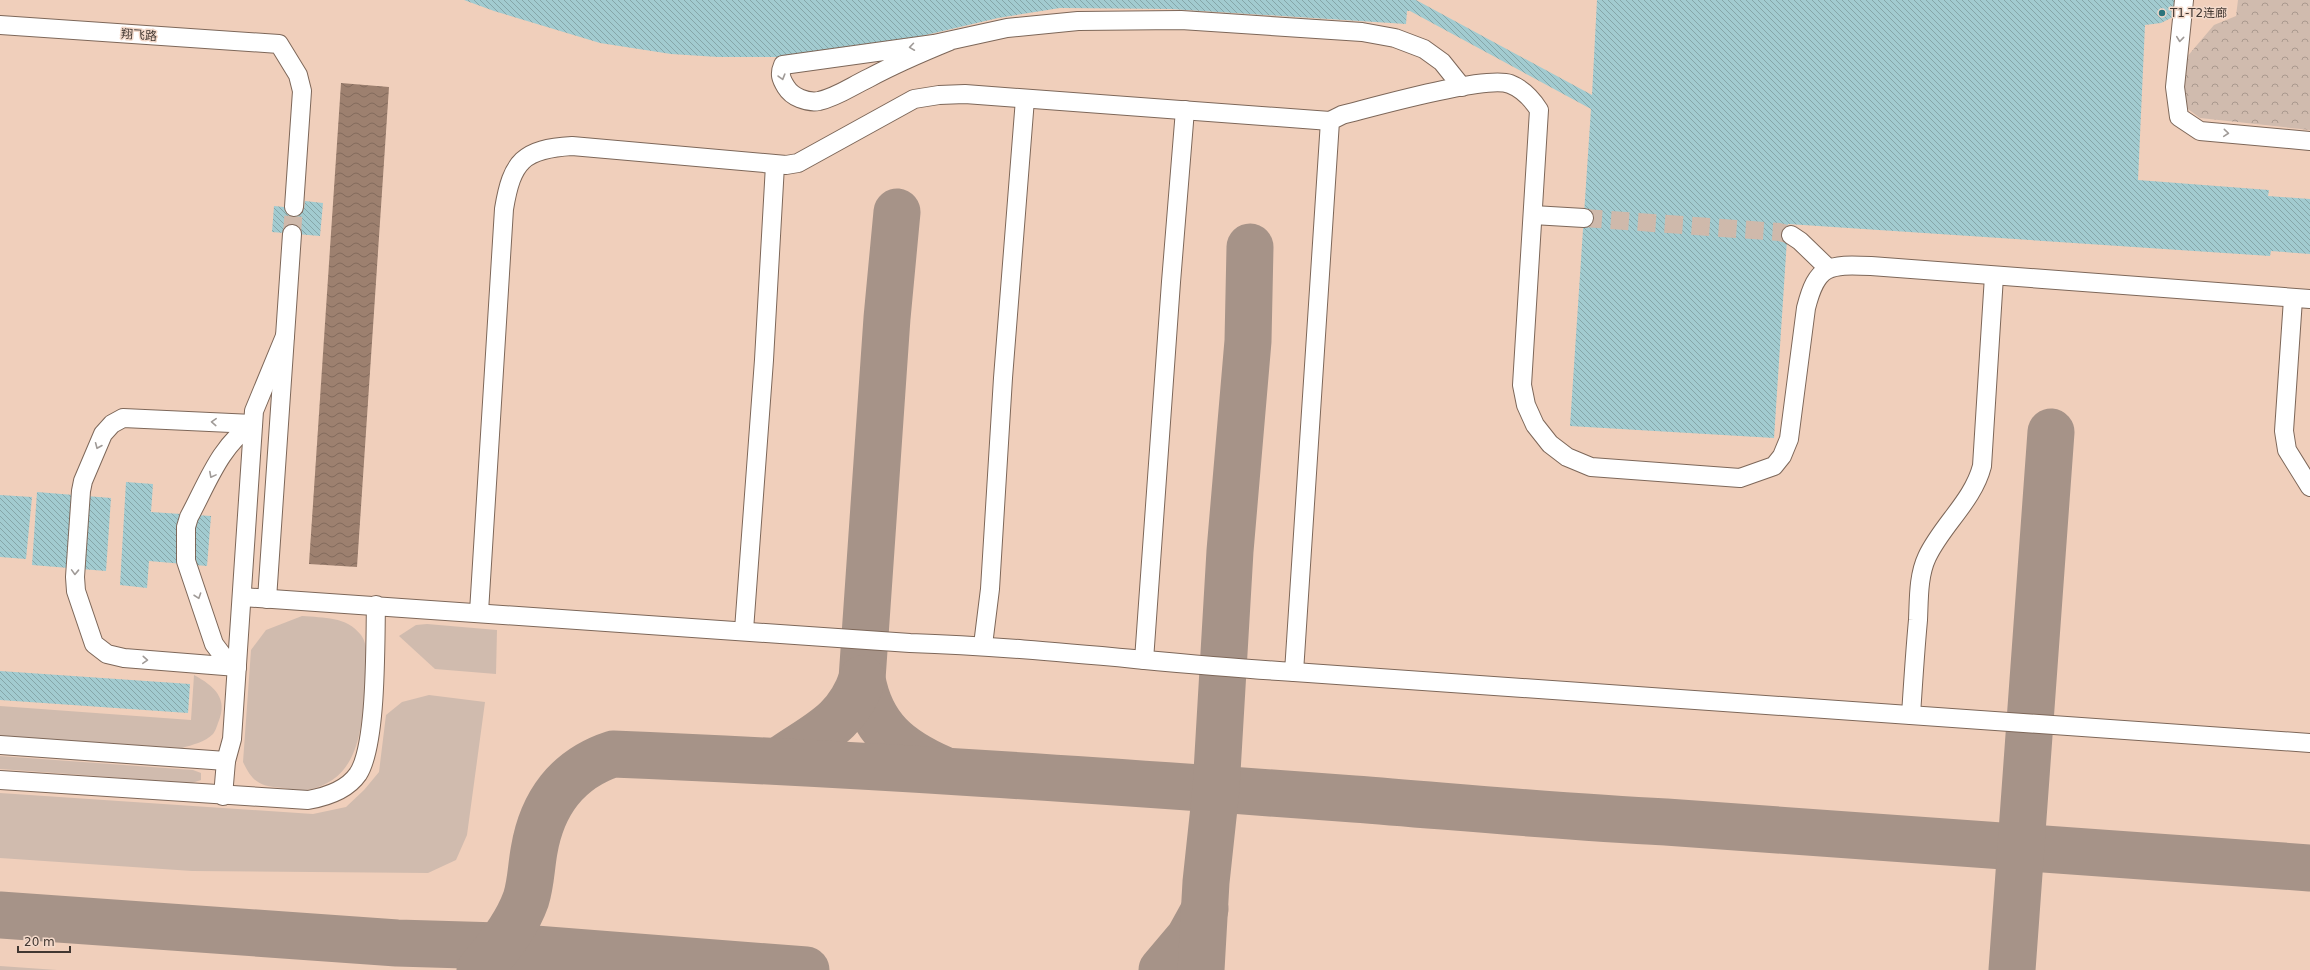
<svg xmlns="http://www.w3.org/2000/svg" width="2310" height="970" viewBox="0 0 2310 970" font-family="'DejaVu Sans','Noto Sans SC',sans-serif">
<style>
.built{fill:#f0cfbb}
.green{fill:#d0bbae}
.forest{fill:url(#forest-crowns)}
.water{fill:url(#water-waves)}
.lines{fill:none;stroke-linecap:round;stroke-linejoin:round}
.taxiway{stroke:#a69388;stroke-width:47}
.building{fill:url(#building-back-hatch)}
.minor-tunnel{stroke:#cfb9ab;stroke-width:18;stroke-dasharray:18 9;stroke-linecap:butt}
.minor-casing{stroke:#7d6759;stroke-width:20}
.minor{stroke:#fff;stroke-width:18}
.oneway{stroke:#a09b98}
.poi-dot{fill:#2b747c;stroke:#f3d9ca;stroke-width:1.5}
.labels{text-anchor:middle;dominant-baseline:central;stroke-width:3;stroke-linejoin:round;paint-order:stroke}
.poi-label{font-size:12px;fill:#413731;stroke:#f3d9ca;text-anchor:start}
.street-label{font-size:12px;fill:#413731;stroke:#f3d9ca}
</style>
<defs>
<pattern id="forest-crowns" width="20" height="18" patternUnits="userSpaceOnUse"><rect width="20" height="18" fill="#d0bbae"/><path d="M2 6a3 3 0 1 1 6 0M12 15a3 3 0 1 1 6 0" fill="none" stroke="#aa998e"/></pattern>
<pattern id="water-waves" width="16" height="10" patternUnits="userSpaceOnUse"><rect width="16" height="10" fill="#9d806f"/><path d="M0 5q4-4 8 0t8 0" fill="none" stroke="#826a5c"/></pattern>
<pattern id="building-back-hatch" width="6" height="6" patternUnits="userSpaceOnUse"><rect width="6" height="6" fill="#a2cbd0"/><path d="M-1 5l2 2M0 0l6 6M5-1l2 2" fill="none" stroke="#86a6a9"/></pattern>
</defs>
<rect width="100%" height="100%" fill="#f3d9ca"/>
<!-- built -->
<rect class="built" x="0" y="0" width="2310" height="970"/>
<!-- green -->
<g class="green">
<path d="M302 616C324 618 346 616 361 635 370 647 365 668 365 682 362 726 361 780 307 790 300 792 290 789 283 788 260 786 253 783 243 762L251 650 266 630Z"/>
<path d="M427 624 497 630 496 674 435 669 399 636 416 625Z"/>
<path d="M194 675C214 686 229 698 218 723 217 726 215 732 213 734 205 742 192 745 182 748L0 736V706L191 720Z"/>
<path d="M429 695 485 702 467 835 456 860 428 873 192 871 0 858V793L313 814 346 807 364 790 379 772 386 715 402 702Z"/>
<path d="M0 756 193 770 201 773V780L192 783 0 769Z"/>
<path d="M0 966 57 970H0Z"/>
</g>
<!-- forest -->
<path class="forest" d="M2238 0H2310V130L2200 118 2188 109 2183 89 2186 58 2214 25 2236 16Z"/>
<!-- water -->
<path class="water" d="M341 83 389 87 357 567 309 564Z"/>
<g class="lines">
<!-- taxiway -->
<g class="taxiway">
<path d="M897 212 887 318 862 679C871 728 899 750 942 769"/>
<path d="M780 760C815 735 847 724 862 679"/>
<path d="M0 915 397 943 499 946 806 970"/>
<path d="M480 970C498 947 516 927 526 899 531 883 531 868 534 851 542 803 567 769 613 754 861 764 1107 781 1354 799 1458 807 1562 817 1666 822L2310 868"/>
<path d="M1162 970 1189 938 1205 909"/>
<path d="M1201 970 1206 882 1216 789 1230 551 1248 341 1250 247"/>
<path d="M2012 970 2051 432"/>
</g>
</g>
<!-- building -->
<g class="building">
<path d="M464 0H1416L1592 95 1597 0H2191L2173 17 2161 23 2145 25 2138 180 2269 190 2268 196 2310 199V254L2271 251 2270 256 1788 224 1774 438 1570 426 1591 109 1410 11H1407L1406 24 1170 9 1060 8 998 18 888 44 798 57H718L671 54 600 43 494 11Z"/>
<path d="M305 201 323 203 320 236 272 232 274 206 304 209Z"/>
<path d="M126 482 153 484 151 512 211 516 207 566 149 561 147 588 120 585Z"/>
<path d="M37 492 111 498 106 571 32 565Z"/>
<path d="M0 495 32 497 26 559 0 557Z"/>
<path d="M0 671 190 684 188 713 0 700Z"/>
</g>
<g class="lines">
<!-- minor-tunnel -->
<g class="minor-tunnel">
<path d="M1584 218 1779 232 1791 235"/>
<path d="M292 234 294 207"/>
</g>
<!-- minor casing -->
<g class="minor-casing">
<g id="minor">
<path d="M2184 0 2175 87 2179 117 2200 131 2310 141"/>
<path d="M0 25 279 44 298 75 302 91 294 207"/>
<path d="M950 41C923 52 895 64 869 78 852 86 837 97 819 101 807 103 792 97 786 87 781 79 779 74 783 65L934 44 1007 28 1078 21 1181 20 1362 32 1395 38 1424 49 1442 62 1462 87"/>
<path d="M1533 215 1584 218"/>
<path d="M1791 235 1800 241 1828 268"/>
<path d="M2293 299 2284 431 2287 450 2310 487"/>
<path d="M242 597 910 643C1038 647 1166 664 1294 672L1330 121 1342 115C1374 107 1485 75 1510 84 1523 89 1532 99 1539 110L1522 385 1526 405 1535 425 1550 444 1567 457 1591 467 1740 478 1774 466 1782 456 1789 439 1806 308C1817 265 1828 264 1871 266L2310 299"/>
<path d="M267 599 292 234"/>
<path d="M479 612 504 209C512 161 523 149 572 146L786 165 798 163 914 99 939 95 965 94 1330 121"/>
<path d="M744 630 764 360 775 165"/>
<path d="M983 645 990 589 1003 378 1025 99"/>
<path d="M1144 660 1171 282 1185 110"/>
<path d="M237 667 124 658 107 654 94 644 76 591 75 577 81 491 83 481 103 434 112 424 123 418 253 424"/>
<path d="M237 667 223 656 214 644 186 561V527L189 517C207 484 220 445 253 424"/>
<path d="M1294 672 2310 743"/>
<path d="M1911 715C1913 684 1915 652 1918 620 1919 600 1918 576 1927 557 1942 525 1973 501 1982 466L1994 276"/>
<path d="M0 745 226 761"/>
<path d="M0 780 308 800C325 797 347 790 358 774 377 745 375 644 376 605"/>
<path d="M223 796 226 761 232 739 254 411 285 336"/>
</g>
</g>
<!-- minor -->
<use href="#minor" class="minor"/>
</g>
<!-- one-way arrows -->
<defs><path id="oneway-chevron" d="M-2-3.5L2.5 0L-2 3.5" fill="none" stroke-width="1.6" stroke-linecap="round" stroke-linejoin="round"/></defs>
<g class="oneway">
<use href="#oneway-chevron" transform="translate(2180 39) rotate(96)"/>
<use href="#oneway-chevron" transform="translate(912 47) rotate(172)"/>
<use href="#oneway-chevron" transform="translate(782 77) rotate(74)"/>
<use href="#oneway-chevron" transform="translate(2226 133) rotate(5)"/>
<use href="#oneway-chevron" transform="translate(214 422) rotate(-177)"/>
<use href="#oneway-chevron" transform="translate(98 446) rotate(113)"/>
<use href="#oneway-chevron" transform="translate(212 475) rotate(118)"/>
<use href="#oneway-chevron" transform="translate(75 572) rotate(92)"/>
<use href="#oneway-chevron" transform="translate(198 596) rotate(71)"/>
<use href="#oneway-chevron" transform="translate(145 660) rotate(4)"/>
</g>
<!-- markers -->
<circle class="poi-dot" cx="2162" cy="13" r="4"/>
<g class="labels">
<!-- poi labels -->
<g class="poi-label">
<text x="2170" y="13">T1-T2连廊</text>
</g>
<!-- street labels -->
<g class="street-label">
<text transform="translate(139 35) rotate(4)">翔飞路</text>
</g>
</g>
<!-- scale -->
<path d="M18 946v6h52v-6" fill="none" stroke="#413731" stroke-width="2"/>
<text x="24" y="946" font-size="12" fill="#413731" stroke="#f3d9ca" stroke-width="3" paint-order="stroke">20 m</text>
</svg>
